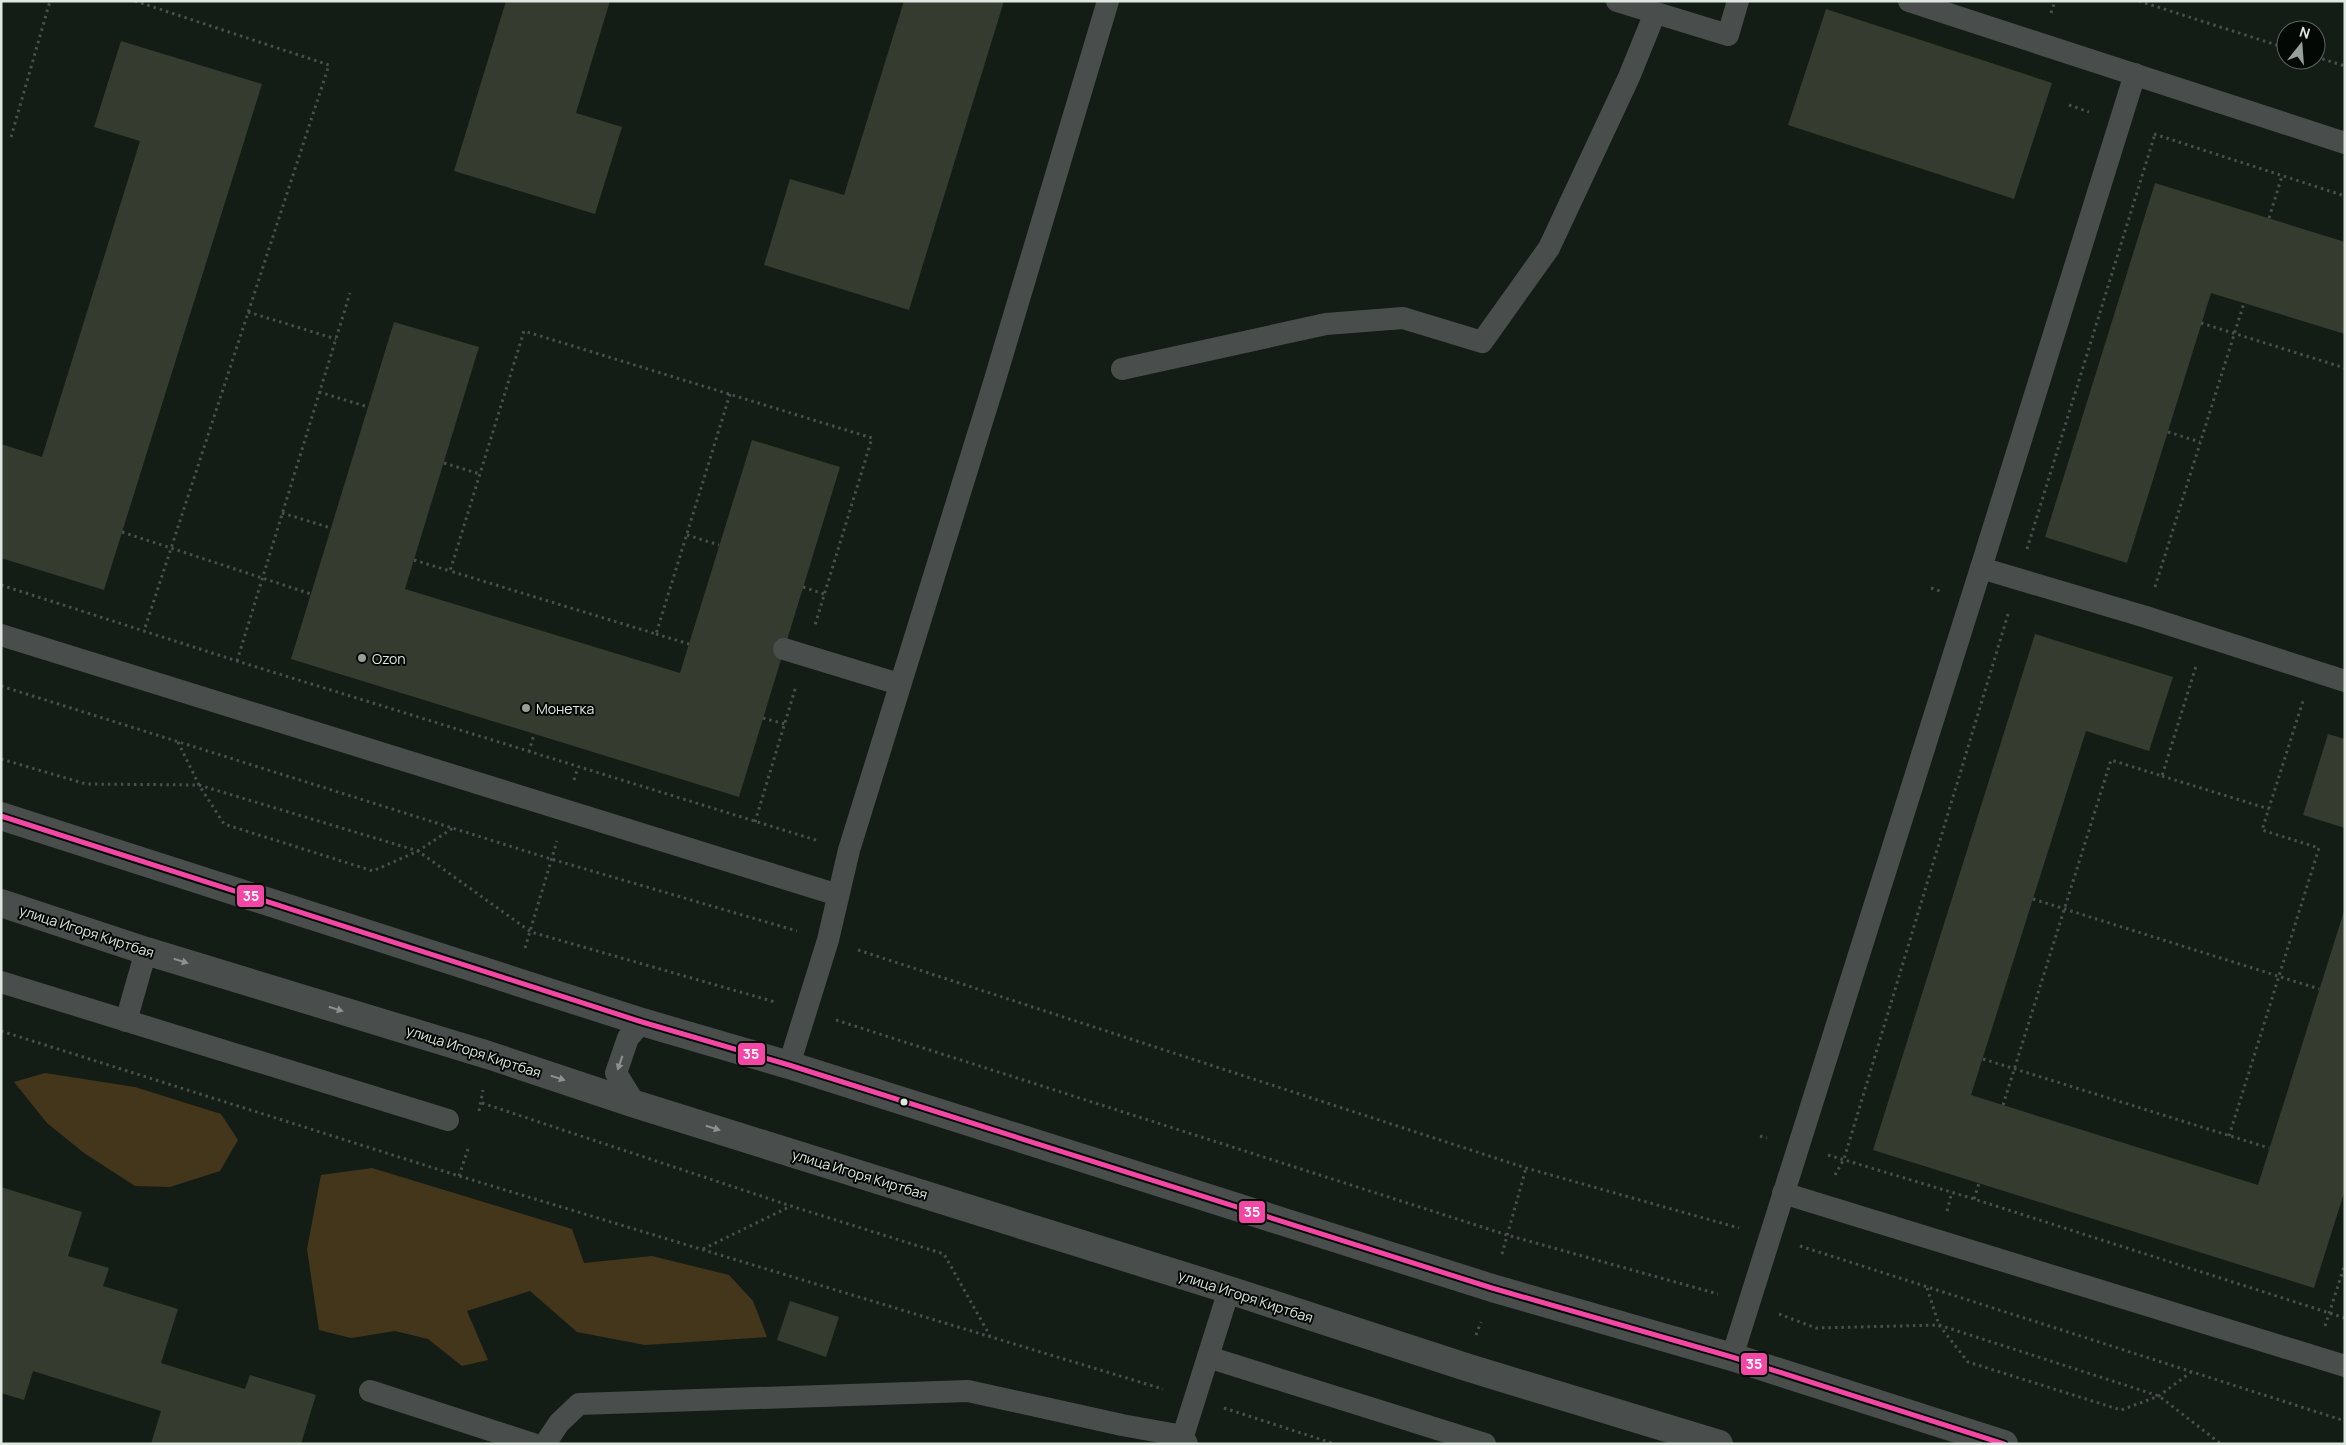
<svg xmlns="http://www.w3.org/2000/svg" width="2346" height="1445" viewBox="0 0 2346 1445" font-family="Manrope,sans-serif">
<style>
.green{fill:#43361a}
.building{fill:#353b2e}
.lines{fill:none;stroke-linecap:round;stroke-linejoin:round}
.path{stroke:#4a4e4c;stroke-width:3;stroke-dasharray:2.5 4;stroke-linecap:butt}
.service{stroke:#494e4c;stroke-width:22}
.minor{stroke:#494e4c;stroke-width:28}
.bus-1-casing{stroke:#030805;stroke-width:9}
.bus-1{stroke:#f346a5;stroke-width:5}
.oneway{fill:#8c938f}
.poi-dot{fill:#97a199;stroke:#030805;stroke-width:2}
.bus-dot{fill:#dee8e0;stroke:#030805;stroke-width:2}
.labels{text-anchor:middle;dominant-baseline:central;stroke-width:4;stroke-linejoin:round;paint-order:stroke}
.poi-label{font-size:14px;fill:#dee8e0;stroke:#030805;text-anchor:start}
.street-label{font-size:14px;fill:#dee8e0;stroke:#030805}
.line-badge{stroke:#030805;stroke-width:2}
.badge-label{font-size:14px;text-anchor:middle;font-weight:bold;fill:#fff}
</style>
<rect width="100%" height="100%" fill="#141c16"/>
<!-- green -->
<g class="green">
<path d="M45 1073 135 1087 221 1114 238 1140 220 1171 170 1187 135 1186 84 1153 47 1123 14 1082Z"/>
<path d="M372 1168 572 1229 584 1263 652 1256 729 1275 753 1301 767 1337 645 1345 577 1332 530 1291 467 1311 488 1360 462 1366 428 1339 395 1331 351 1338 319 1330 307 1249 321 1175Z"/>
</g>
<!-- building -->
<g class="building">
<path d="M506 1H610L576 113 622 127 595 214 454 171Z"/>
<path d="M904 1H1004L909 310 764 265 790 179 844 195Z"/>
<path d="M1826 9 2052 83 2014 199 1788 125Z"/>
<path d="M121 41 262 84 104 590 1 558V444L42 457 140 141 94 127Z"/>
<path d="M2155 183 2345 242V334L2211 293 2127 563 2045 537Z"/>
<path d="M394 322 479 347 405 589 680 673 752 440 840 467 739 797 291 659Z"/>
<path d="M2035 634 2173 677 2149 751 2086 731 1971 1095 2258 1185 2345 908V1190L2314 1288 1873 1150Z"/>
<path d="M2328 734 2345 739V828L2303 815Z"/>
<path d="M1 1187 82 1212 68 1256 109 1268 103 1286 178 1309 161 1363 245 1389 250 1375 316 1395 301 1444H151L161 1411 33 1371 24 1400 1 1393Z"/>
<path d="M790 1301 839 1317 826 1357 777 1340Z"/>
</g>
<g class="lines">
<!-- path -->
<g class="path">
<path d="M135 1 329 65 144 631"/>
<path d="M2139 1 2286 48"/>
<path d="M2051 13 2055 1"/>
<path d="M2316 57 2345 66"/>
<path d="M2069 105 2089 112"/>
<path d="M2154 134 2345 196"/>
<path d="M11 137 50 1"/>
<path d="M2269 218 2282 176"/>
<path d="M248 312 336 339"/>
<path d="M2201 323 2345 368"/>
<path d="M319 392 368 407"/>
<path d="M730 394 656 634 450 571 524 331 872 438 815 625"/>
<path d="M2168 432 2200 442"/>
<path d="M444 463 480 474"/>
<path d="M282 513 331 528"/>
<path d="M122 532 311 594"/>
<path d="M687 535 719 545"/>
<path d="M2027 549 2155 134"/>
<path d="M414 560 450 571"/>
<path d="M1 585 237 661 819 841"/>
<path d="M803 587 824 594"/>
<path d="M2155 587 2244 303"/>
<path d="M1931 588 1940 591"/>
<path d="M656 634 689 644"/>
<path d="M237 661 350 293"/>
<path d="M1 686 551 859 797 931"/>
<path d="M763 718 785 724"/>
<path d="M178 742 199 785 224 824 373 871 418 851 453 828"/>
<path d="M529 752 534 734"/>
<path d="M1 759 86 784 199 785 418 851 531 932 775 1002"/>
<path d="M2162 776 2269 809"/>
<path d="M574 780 578 767"/>
<path d="M755 822 796 686"/>
<path d="M2033 899 2319 989"/>
<path d="M525 948 557 841"/>
<path d="M858 950 1526 1168 1739 1228"/>
<path d="M836 1020 1507 1235 1718 1294"/>
<path d="M1 1031 459 1176 1163 1389"/>
<path d="M1983 1059 2269 1148"/>
<path d="M482 1103 791 1206 944 1254 990 1336"/>
<path d="M2003 1105 2111 760 2162 776 2196 666"/>
<path d="M479 1111 483 1090"/>
<path d="M1760 1136 1767 1138"/>
<path d="M2229 1136 2319 848 2262 830 2303 701"/>
<path d="M1828 1155 1974 1199 2345 1318"/>
<path d="M1835 1175 1844 1159 2009 611"/>
<path d="M459 1176 469 1146"/>
<path d="M1974 1199 1979 1183"/>
<path d="M1947 1211 1952 1192"/>
<path d="M1800 1246 2345 1421"/>
<path d="M703 1249 791 1206"/>
<path d="M1502 1254 1526 1168"/>
<path d="M1927 1288 1939 1325 1968 1362 2121 1410 2159 1396 2191 1372"/>
<path d="M1779 1314 1816 1328 1939 1325 2159 1396 2221 1444"/>
<path d="M2325 1326 2345 1264"/>
<path d="M1476 1335 1481 1322"/>
<path d="M1224 1408 1335 1444"/>
</g>
<!-- service -->
<g class="service">
<path d="M1617 1 1728 35 1738 1"/>
<path d="M1909 1 2345 143"/>
<path d="M1122 369 1326 324 1403 318 1482 342 1549 248 1629 77 1655 13"/>
<path d="M1981 568 2146 617 2345 681"/>
<path d="M1 635 838 895"/>
<path d="M784 649 899 684"/>
<path d="M1 982 448 1120"/>
<path d="M126 1021 146 951"/>
<path d="M789 1065 828 940 849 850 993 386 1108 1"/>
<path d="M635 1104 616 1073 628 1038 642 1022"/>
<path d="M1783 1193 2345 1366"/>
<path d="M1208 1357 1485 1444"/>
<path d="M1732 1357 1981 568 2135 74"/>
<path d="M370 1391 533 1444"/>
<path d="M545 1444 559 1423 579 1404 968 1391 1122 1425 1183 1436"/>
<path d="M1187 1444 1183 1436 1229 1290"/>
</g>
<!-- minor -->
<g class="minor">
<path d="M1 816 642 1022 789 1065 1492 1288 1732 1357 2004 1444"/>
<path d="M1 903 146 951 488 1055 635 1104 1229 1290 1466 1367 1719 1444"/>
</g>
<!-- bus-1 casing -->
<g class="bus-1-casing">
<path id="bus-1" d="M1 816 642 1022 789 1065 1492 1288 1732 1357 2004 1444"/>
</g>
<!-- bus-1 -->
<use href="#bus-1" class="bus-1"/>
</g>
<!-- one-way arrows -->
<defs><path id="oneway-solid" d="M-6-.8H1V-3.2L6.5 0L1 3.2V.8H-6Z" transform="scale(1.25)"/></defs>
<g class="oneway">
<use href="#oneway-solid" transform="translate(181 961) rotate(17)"/>
<use href="#oneway-solid" transform="translate(336 1009) rotate(17)"/>
<use href="#oneway-solid" transform="translate(620 1063) rotate(109)"/>
<use href="#oneway-solid" transform="translate(558 1078) rotate(18)"/>
<use href="#oneway-solid" transform="translate(713 1128) rotate(17)"/>
</g>
<!-- markers -->
<g class="poi-dot">
<circle cx="362" cy="658" r="5"/>
<circle cx="526" cy="708" r="5"/>
</g>
<circle class="bus-dot" cx="904" cy="1102" r="4.5"/>
<g class="labels">
<!-- poi labels -->
<g class="poi-label">
<text x="372" y="658">Ozon</text>
<text x="536" y="708">Монетка</text>
</g>
<!-- street labels -->
<g class="street-label">
<text transform="translate(87 931) rotate(18)">улица Игоря Киртбая</text>
<text transform="translate(474 1051) rotate(18)">улица Игоря Киртбая</text>
<text transform="translate(860 1174) rotate(17)">улица Игоря Киртбая</text>
<text transform="translate(1246 1296) rotate(18)">улица Игоря Киртбая</text>
</g>
</g>
<g class="line-badge">
<rect x="236" y="884" width="29" height="24" rx="5" fill="#f346a5"/>
<rect x="737" y="1042" width="29" height="24" rx="5" fill="#f346a5"/>
<rect x="1238" y="1200" width="28" height="24" rx="5" fill="#f346a5"/>
<rect x="1740" y="1352" width="28" height="24" rx="5" fill="#f346a5"/>
</g>
<g class="badge-label">
<text x="251" y="901">35</text>
<text x="751" y="1059">35</text>
<text x="1252" y="1217">35</text>
<text x="1754" y="1369">35</text>
</g>
<!-- border -->
<rect width="2346" height="1445" fill="none" stroke="#dee8e0" stroke-width="5"/>
<!-- north arrow -->
<g transform="translate(2301 45) rotate(17)"><circle r="24" fill="#030805" stroke="#5b625d"/>
<path d="M0-4L9 19L0 12L-9 19Z" fill="#97a199"/>
<text y="-8" font-size="14" font-weight="bold" text-anchor="middle" fill="#dee8e0">N</text>
</g>
</svg>
